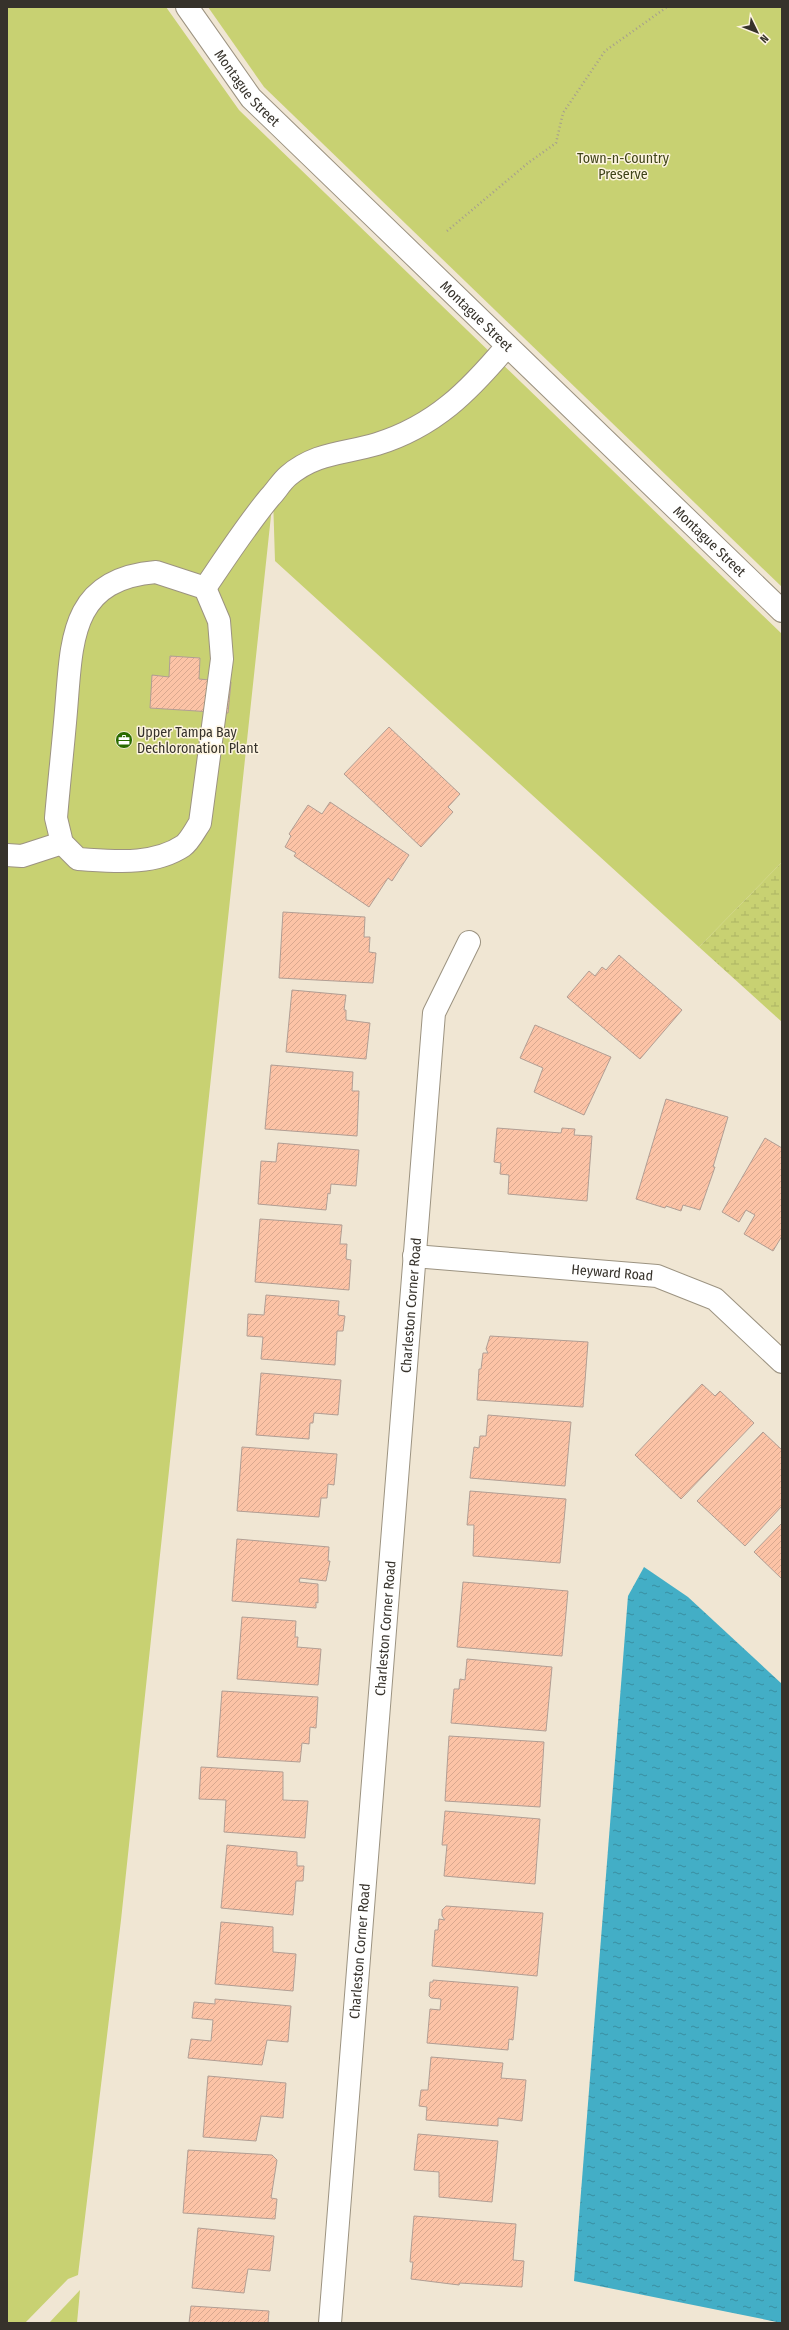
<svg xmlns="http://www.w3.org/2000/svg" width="789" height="2330" viewBox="0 0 789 2330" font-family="'Fira Sans Condensed',sans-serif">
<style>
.green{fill:#c8d172}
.wetland{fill:url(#wetland-marsh)}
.water{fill:url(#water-ripples)}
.building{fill:url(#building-hatch);stroke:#b19e94}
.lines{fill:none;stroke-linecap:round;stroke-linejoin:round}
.minor-casing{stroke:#9c9381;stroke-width:24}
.path{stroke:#a59d8f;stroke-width:2.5;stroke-dasharray:1 3;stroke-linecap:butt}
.minor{stroke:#fff;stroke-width:22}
.labels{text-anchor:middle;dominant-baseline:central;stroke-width:3;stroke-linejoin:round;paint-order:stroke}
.street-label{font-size:14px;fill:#36322b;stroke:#fdf4e0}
.park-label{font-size:14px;fill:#3f4318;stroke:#fdf4e0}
.poi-label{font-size:14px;fill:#36322b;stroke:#fdf4e0;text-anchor:start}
</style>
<defs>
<pattern id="wetland-marsh" width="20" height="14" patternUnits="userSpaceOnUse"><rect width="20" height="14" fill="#c8d172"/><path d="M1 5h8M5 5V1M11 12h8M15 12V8" fill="none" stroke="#acb463"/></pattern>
<pattern id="water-ripples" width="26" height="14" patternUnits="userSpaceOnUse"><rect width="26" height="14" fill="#43aec6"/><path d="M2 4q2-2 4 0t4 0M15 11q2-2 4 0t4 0" fill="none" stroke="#398ea1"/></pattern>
<pattern id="building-hatch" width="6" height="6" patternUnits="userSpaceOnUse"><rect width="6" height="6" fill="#fcc3a6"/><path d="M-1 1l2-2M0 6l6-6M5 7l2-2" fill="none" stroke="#d9a88f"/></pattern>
</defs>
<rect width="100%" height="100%" fill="#f0e6d3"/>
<!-- green -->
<g class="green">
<path d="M7 7H166L239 110 782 634V862L699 947 275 561 273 497 121 1920 78 2275 68 2279 25 2323H7Z"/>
<path d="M208 7H782V587L264 87Z"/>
<path d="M80 2290 77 2323H49Z"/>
</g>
<!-- wetland -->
<path class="wetland" d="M782 862V1022L699 947Z"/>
<!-- water -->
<path class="water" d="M644 1567 688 1597 782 1684V2323L574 2281 628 1596Z"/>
<!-- building -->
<g class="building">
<path d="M170 656 200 658 199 679 231 682 228 713 150 708 152 675 169 677Z"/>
<path d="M389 727 460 794 448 807 453 812 421 847 344 774Z"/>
<path d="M330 802 409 855 392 881 388 878 369 907 294 856 296 853 285 847 291 836 289 834 308 805 322 814Z"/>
<path d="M283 912 365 917 364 937H370L369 952 376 953 373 983 279 978Z"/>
<path d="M619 955 682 1010 640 1059 567 997 589 971 595 976 602 967 606 970Z"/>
<path d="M292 990 346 995 344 1010H346V1020L370 1023 366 1059 286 1052Z"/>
<path d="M535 1025 611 1057 584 1115 534 1092 543 1068 520 1058Z"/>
<path d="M271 1065 353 1072 352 1091H359L357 1136 265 1129Z"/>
<path d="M666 1099 728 1117 713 1167H715L700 1210 683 1205 681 1211 666 1206 665 1208 636 1199Z"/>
<path d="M497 1128 561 1133 562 1128 575 1129 574 1135 592 1136 587 1201 508 1194 509 1175 500 1174 501 1163 494 1162Z"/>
<path d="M765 1138 782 1148V1236L773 1251 744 1234 755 1215 746 1210 739 1222 722 1212Z"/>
<path d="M278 1143 359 1150 356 1186 331 1184 330 1194 328 1193 326 1210 258 1204 261 1161 276 1162Z"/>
<path d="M260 1219 342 1225 340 1244H347L346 1259 351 1260 349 1290 255 1282Z"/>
<path d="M266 1295 339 1301 338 1315 345 1316 343 1331H337L335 1365 261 1359 263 1337 247 1336 248 1314 264 1315Z"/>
<path d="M490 1336 588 1342 583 1407 477 1400 479 1369H481L483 1353H488L486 1349Z"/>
<path d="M261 1373 341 1380 338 1415 314 1413 313 1423H310L309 1439 256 1435Z"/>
<path d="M702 1384 715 1396 720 1391 754 1423 681 1499 635 1455Z"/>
<path d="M488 1415 571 1422 565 1486 470 1478 474 1447 479 1448 480 1436H486Z"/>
<path d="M763 1432 782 1450V1506L745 1546 697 1501Z"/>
<path d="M242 1447 337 1454 334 1485 328 1484 327 1498H321L319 1517 237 1511Z"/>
<path d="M470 1491 566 1499 560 1563 473 1556 474 1525H467Z"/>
<path d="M782 1523V1579L754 1552Z"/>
<path d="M237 1539 329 1547 328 1561H330L326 1581 300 1578 299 1582 318 1584V1603L316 1602V1608L232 1601Z"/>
<path d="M463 1582 568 1591 562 1656 457 1647Z"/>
<path d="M242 1617 296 1621 295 1637H298L297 1647 321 1649 318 1685 237 1679Z"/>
<path d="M467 1659 552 1667 546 1731 451 1723 454 1689H459L460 1679 465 1680Z"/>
<path d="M222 1691 318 1697 316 1728 310 1727 309 1744 302 1743 300 1762 217 1757Z"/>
<path d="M449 1736 544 1742 540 1807 445 1801Z"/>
<path d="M201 1767 283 1772V1800L308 1801 305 1838 224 1832 226 1800 199 1799Z"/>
<path d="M445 1811 540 1819 535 1884 444 1876 447 1845H442Z"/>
<path d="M227 1845 297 1852V1866H304L303 1881H296L293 1915 221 1908Z"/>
<path d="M446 1906 543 1913 537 1976 432 1966 435 1930H438L439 1919 445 1920 442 1916V1910Z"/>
<path d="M221 1922 273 1927V1952L296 1954 293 1991 215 1984Z"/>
<path d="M433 1980 518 1987 513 2040 509 2039 508 2050 427 2043 430 2009 440 2010 441 1999 431 1998 429 1996 430 1982H433Z"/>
<path d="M215 1999 291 2006 288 2042 267 2040 262 2065 188 2058 191 2039 211 2041 213 2020 192 2018 194 2002 215 2004Z"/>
<path d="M431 2057 503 2063 501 2078 526 2080 522 2121 498 2118V2126L426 2120 427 2107 419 2106 421 2090H428Z"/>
<path d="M208 2076 286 2083 283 2118 261 2116 256 2141 203 2137Z"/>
<path d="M418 2134 498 2141 492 2202 439 2197V2172L414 2170Z"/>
<path d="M188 2150 272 2155 277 2160 271 2198 277 2199 275 2219 183 2213Z"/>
<path d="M414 2216 516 2224 513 2260 524 2261 522 2287 460 2283 459 2285 411 2279 413 2262H410Z"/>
<path d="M198 2228 274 2236 270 2271 248 2269 244 2293 192 2288Z"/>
<path d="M191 2306 269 2311 268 2323H189Z"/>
</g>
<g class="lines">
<!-- minor casing -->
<g class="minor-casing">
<g id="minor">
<path id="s1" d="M187 7 251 98 782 611"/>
<path d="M156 572 205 588 219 621 222 659 200 823C195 830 190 841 183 846 153 866 113 861 78 859L62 843 56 818C59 782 63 747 66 711 72 642 69 579 156 572Z"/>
<path d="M205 588C226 557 246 526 270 497 276 491 281 482 288 476 316 452 344 454 377 444 435 426 469 391 507 346"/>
<path d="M7 855 22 856 62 843"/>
<path id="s2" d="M414 1256 657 1276 715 1299 782 1362"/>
<path id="s3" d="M330 2323 434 1013 469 942"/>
</g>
</g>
<!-- path -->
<path class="path" d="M447 231 528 163 556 143 563 113 605 51 667 7"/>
<!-- minor -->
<use href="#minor" class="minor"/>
</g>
<!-- icons -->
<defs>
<g id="office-disc" transform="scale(0.9)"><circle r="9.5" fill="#296b00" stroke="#fdf4e0"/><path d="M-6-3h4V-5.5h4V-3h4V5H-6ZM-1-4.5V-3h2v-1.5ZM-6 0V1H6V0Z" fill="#fff"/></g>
</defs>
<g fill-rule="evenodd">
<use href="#office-disc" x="124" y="740"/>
</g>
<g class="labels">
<!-- street labels -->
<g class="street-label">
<text stroke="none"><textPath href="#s1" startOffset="101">Montague Street</textPath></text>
<text stroke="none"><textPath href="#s1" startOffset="425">Montague Street</textPath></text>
<text stroke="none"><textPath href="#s1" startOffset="749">Montague Street</textPath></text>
<text stroke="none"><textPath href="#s2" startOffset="199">Heyward Road</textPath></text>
<text stroke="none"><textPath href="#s3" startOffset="1021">Charleston Corner Road</textPath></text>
<text stroke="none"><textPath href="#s3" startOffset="697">Charleston Corner Road</textPath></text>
<text stroke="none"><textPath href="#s3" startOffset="373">Charleston Corner Road</textPath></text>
</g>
<!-- park labels -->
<g class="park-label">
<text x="623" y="158">Town-n-Country<tspan x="623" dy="16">Preserve</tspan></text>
</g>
<!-- poi labels -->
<g class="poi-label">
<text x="137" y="732">Upper Tampa Bay<tspan x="137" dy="16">Dechloronation Plant</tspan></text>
</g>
</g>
<!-- border -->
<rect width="789" height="2330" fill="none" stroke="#36322b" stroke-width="16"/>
<!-- north arrow -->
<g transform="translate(757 32) rotate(133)" stroke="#fdf4e0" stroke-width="3" paint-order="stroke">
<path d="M0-3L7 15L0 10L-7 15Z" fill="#36322b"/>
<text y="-6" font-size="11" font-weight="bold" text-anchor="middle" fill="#36322b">N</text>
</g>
</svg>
